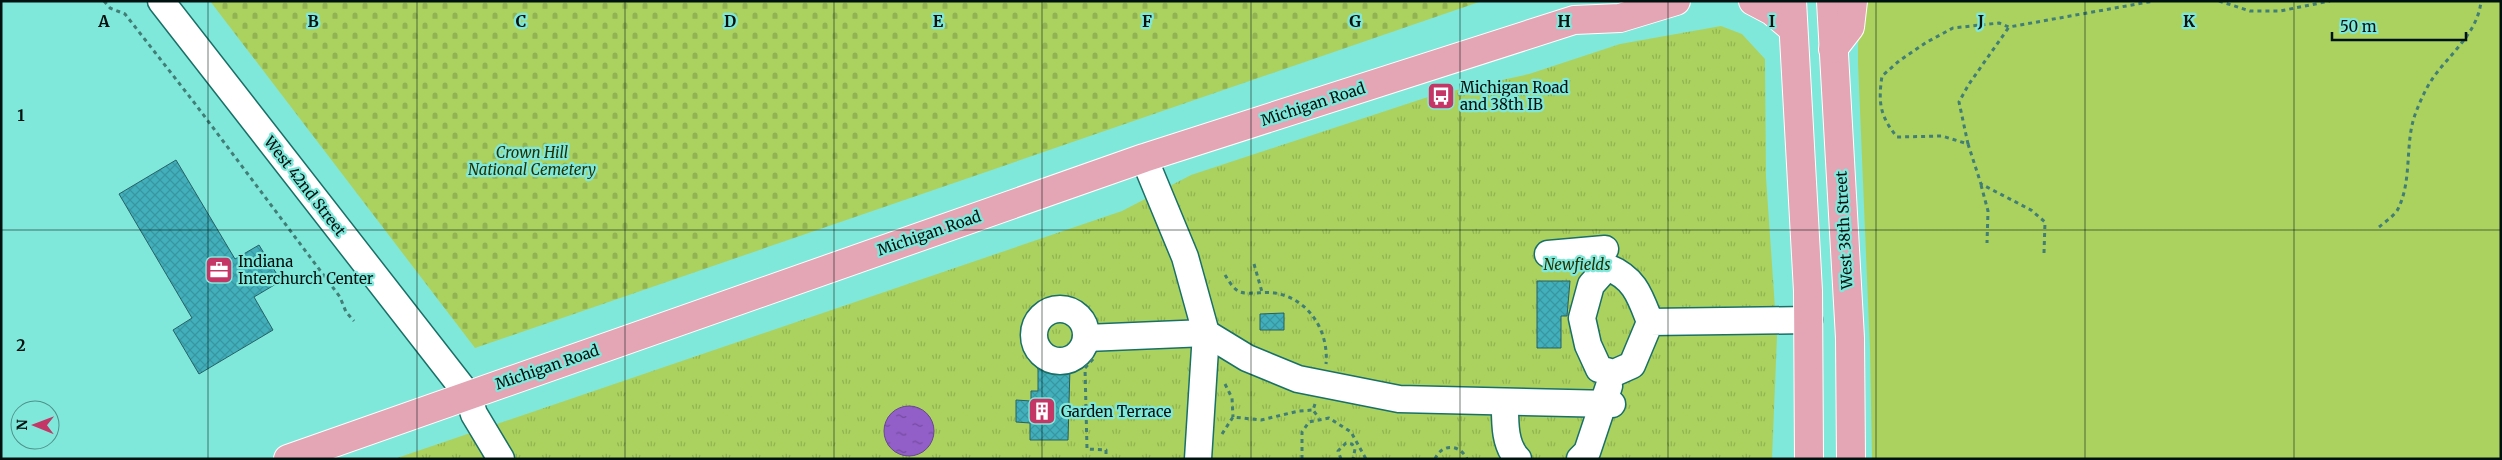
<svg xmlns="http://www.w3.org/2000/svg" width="2502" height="460" viewBox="0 0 2502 460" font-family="Merriweather,serif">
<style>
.grass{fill:#abd25f}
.cemetery{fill:url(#cemetery-stones)}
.park{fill:url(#park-tufts)}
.water{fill:url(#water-ripples);stroke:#664790}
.building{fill:url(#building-cross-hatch);stroke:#276066}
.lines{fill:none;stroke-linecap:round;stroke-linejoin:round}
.minor-casing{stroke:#197067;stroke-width:29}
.major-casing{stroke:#fff;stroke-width:30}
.path{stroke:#407e76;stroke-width:3;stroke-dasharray:4 4;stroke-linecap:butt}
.minor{stroke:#fff;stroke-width:26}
.major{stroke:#e4a5b5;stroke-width:28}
.grid{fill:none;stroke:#00120f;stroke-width:1;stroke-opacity:0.55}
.labels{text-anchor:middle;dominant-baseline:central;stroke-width:4.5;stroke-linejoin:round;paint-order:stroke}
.poi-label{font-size:15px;fill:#00120f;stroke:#80e8db;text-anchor:start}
.street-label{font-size:15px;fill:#00120f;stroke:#80e8db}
.park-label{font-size:15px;font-style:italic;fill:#233200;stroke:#80e8db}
.grid-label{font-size:16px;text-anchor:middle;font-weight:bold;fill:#00120f;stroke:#80e8db;stroke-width:4.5;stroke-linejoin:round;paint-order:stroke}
</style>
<defs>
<pattern id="cemetery-stones" width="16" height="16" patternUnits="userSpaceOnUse" patternTransform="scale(1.25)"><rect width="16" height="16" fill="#abd25f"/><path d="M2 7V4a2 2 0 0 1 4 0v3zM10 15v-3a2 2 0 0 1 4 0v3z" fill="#91b351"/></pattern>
<pattern id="park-tufts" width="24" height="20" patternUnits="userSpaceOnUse" patternTransform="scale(1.25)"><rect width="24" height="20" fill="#abd25f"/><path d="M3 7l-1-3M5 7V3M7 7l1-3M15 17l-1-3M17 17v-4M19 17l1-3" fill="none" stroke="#91b351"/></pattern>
<pattern id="water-ripples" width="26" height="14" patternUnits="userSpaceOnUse" patternTransform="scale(1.25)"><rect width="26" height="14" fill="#925ec7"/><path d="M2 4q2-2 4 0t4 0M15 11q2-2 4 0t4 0" fill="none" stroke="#754ca0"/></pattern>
<pattern id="building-cross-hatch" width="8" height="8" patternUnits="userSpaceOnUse" patternTransform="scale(1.25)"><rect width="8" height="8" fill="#42b0bb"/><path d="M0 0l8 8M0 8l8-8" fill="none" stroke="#3896a0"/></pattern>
</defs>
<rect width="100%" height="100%" fill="#80e8db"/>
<!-- grass -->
<path class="grass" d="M1867 1H2501V459H1872L1870 350 1858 63V44Z"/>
<!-- cemetery -->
<path class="cemetery" d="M210 1H1482L475 348Z"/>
<!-- park -->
<path class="park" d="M1721 26 1742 34 1765 59 1766 177 1777 337 1772 459H394L1122 211 1191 175 1434 95 1529 74 1620 44Z"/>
<!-- water -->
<circle class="water" cx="909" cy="431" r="25"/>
<!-- building -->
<g class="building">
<path d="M176 160 235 259 259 245 281 281 254 297 273 330 199 374 173 330 192 318 119 194Z"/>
<path d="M1537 281H1570L1567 316H1561V348H1537Z"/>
<path d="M1284 313V330H1260V314Z"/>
<path d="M1038 367H1070L1068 440H1030V423L1016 422V400L1031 401V391H1038Z"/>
</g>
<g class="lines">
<!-- minor casing -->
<g class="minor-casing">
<g id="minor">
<path d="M161 1 468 395 474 414 501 459"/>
<path d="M1144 158 1185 257 1206 333 1198 459"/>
<path d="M1548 254 1605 249"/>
<circle cx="1060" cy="335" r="26"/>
<path d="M1650 322 1632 365 1614 373 1599 369 1588 345 1582 318 1591 285 1607 267C1635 278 1640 296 1650 322L1809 320"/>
<path d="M1086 338 1206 333 1247 358 1298 379 1399 399 1612 404"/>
<path d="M1505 402C1505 421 1504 445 1518 459"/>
<path d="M1580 459 1587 452 1609 386"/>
</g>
</g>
<!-- major casing -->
<g class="major-casing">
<g id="major">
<path d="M1753 1 1772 11 1793 29"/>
<path d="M1792 1 1808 291 1809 459"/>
<path d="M1831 1 1850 338 1851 459"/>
<path d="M1833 49 1850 27 1853 1"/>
<path d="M288 459 1144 158 1574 20 1620 18 1676 1"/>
</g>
</g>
<!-- path -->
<g class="path">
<path d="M104 1 110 8 125 14 193 101 340 297 346 312 354 321"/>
<path d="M2219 1 2250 11H2280L2330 1"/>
<path d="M1968 144 1959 102 1969 84 2009 27"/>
<path d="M1981 185 1988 211 1987 243"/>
<path d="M2379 227C2385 222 2395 215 2398 209 2413 179 2404 142 2416 112 2420 102 2425 90 2431 81 2447 56 2478 34 2481 1"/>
<path d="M2044 253 2045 222 2031 210 1981 184 1968 144 1942 136 1897 137C1880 116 1878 103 1882 76L1899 61 1927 42 1953 28 1999 23 2009 27 2154 1"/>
<path d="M1254 264 1262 292"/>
<path d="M1225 275C1229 281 1233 289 1240 292 1250 295 1264 291 1275 293 1309 299 1329 331 1326 364"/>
<path d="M1093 359 1085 368 1087 449 1106 450V459"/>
<path d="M1225 384 1232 398 1233 417"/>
<path d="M1315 404 1313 410 1319 418"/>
<path d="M1222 434 1233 417 1261 420 1299 411 1313 410"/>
<path d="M1302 459V432L1309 422 1329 418 1351 432 1366 459"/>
<path d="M1341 459 1338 451 1346 443 1352 444 1355 449 1353 459"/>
<path d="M1435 459C1442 443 1460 444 1467 459"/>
</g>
<!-- minor -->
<use href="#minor" class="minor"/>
<!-- major -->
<use href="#major" class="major"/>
</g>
<!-- grid -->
<path class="grid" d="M208 1V459M417 1V459M625 1V459M834 1V459M1042 1V459M1251 1V459M1460 1V459M1668 1V459M1876 1V459M2085 1V459M2294 1V459M1 230H2501"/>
<!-- icons -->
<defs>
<g id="bus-square" transform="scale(1.4375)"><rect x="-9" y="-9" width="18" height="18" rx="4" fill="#c43666" stroke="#80e8db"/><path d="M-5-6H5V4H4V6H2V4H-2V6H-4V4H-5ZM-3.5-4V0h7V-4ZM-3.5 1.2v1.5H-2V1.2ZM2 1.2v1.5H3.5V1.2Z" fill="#fff"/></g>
<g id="office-square" transform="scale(1.4375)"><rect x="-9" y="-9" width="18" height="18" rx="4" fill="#c43666" stroke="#80e8db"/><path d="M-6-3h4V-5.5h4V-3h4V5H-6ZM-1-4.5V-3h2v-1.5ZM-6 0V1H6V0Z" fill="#fff"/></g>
<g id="building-square" transform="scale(1.4375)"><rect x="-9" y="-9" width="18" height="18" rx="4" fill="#c43666" stroke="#80e8db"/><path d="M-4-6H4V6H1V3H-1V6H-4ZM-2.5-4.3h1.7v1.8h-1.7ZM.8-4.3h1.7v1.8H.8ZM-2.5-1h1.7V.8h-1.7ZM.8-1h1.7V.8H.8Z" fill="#fff"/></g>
</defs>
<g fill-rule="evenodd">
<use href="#bus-square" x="1441" y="96"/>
<use href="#office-square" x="219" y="270"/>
<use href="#building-square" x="1042" y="411"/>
</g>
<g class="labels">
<!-- poi labels -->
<g class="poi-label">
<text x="1460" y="87">Michigan Road<tspan x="1460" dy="17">and 38th IB</tspan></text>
<text x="238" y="261">Indiana<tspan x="238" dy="17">Interchurch Center</tspan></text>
<text x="1061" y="411">Garden Terrace</text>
</g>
<!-- street labels -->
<g class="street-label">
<text transform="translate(1313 104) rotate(-18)">Michigan Road</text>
<text transform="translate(305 186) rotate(52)">West 42nd Street</text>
<text transform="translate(1844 230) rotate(-93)">West 38th Street</text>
<text transform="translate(929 233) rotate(-19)">Michigan Road</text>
<text transform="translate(547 367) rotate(-19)">Michigan Road</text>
</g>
<!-- park labels -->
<g class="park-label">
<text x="532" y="152">Crown Hill<tspan x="532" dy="17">National Cemetery</tspan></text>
<text x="1577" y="264">Newfields</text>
</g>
</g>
<g class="grid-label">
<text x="104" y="27">A</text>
<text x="313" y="27">B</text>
<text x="521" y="27">C</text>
<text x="730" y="27">D</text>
<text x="938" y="27">E</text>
<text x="1147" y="27">F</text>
<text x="1355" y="27">G</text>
<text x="1564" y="27">H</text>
<text x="1772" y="27">I</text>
<text x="1981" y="27">J</text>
<text x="2189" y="27">K</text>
<text x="21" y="121">1</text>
<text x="21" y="351">2</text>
</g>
<!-- border -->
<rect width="2502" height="460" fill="none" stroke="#00120f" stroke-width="5"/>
<!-- north arrow -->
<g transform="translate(35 425) rotate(271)"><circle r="24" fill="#80e8db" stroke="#4d9289"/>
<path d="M0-4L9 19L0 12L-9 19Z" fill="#c43666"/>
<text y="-8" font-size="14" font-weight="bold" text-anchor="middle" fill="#00120f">N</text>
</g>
<!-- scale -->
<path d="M2332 32v8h134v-8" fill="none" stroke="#00120f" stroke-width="2.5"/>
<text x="2340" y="32" font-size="15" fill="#00120f" stroke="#80e8db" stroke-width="4" paint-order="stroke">50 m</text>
</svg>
